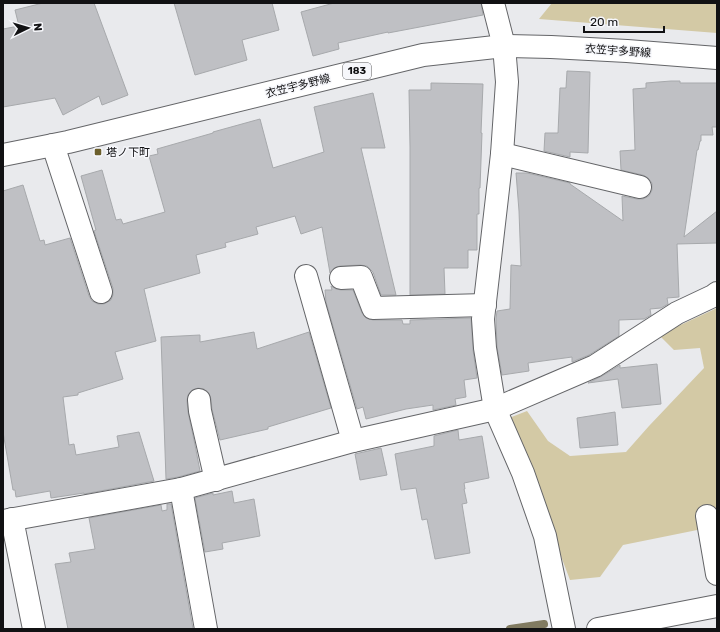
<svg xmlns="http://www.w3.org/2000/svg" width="720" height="632" viewBox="0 0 720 632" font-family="Rubik,'Noto Sans JP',sans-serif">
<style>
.green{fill:#d3c9a5}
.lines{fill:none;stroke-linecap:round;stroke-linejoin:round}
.stream{stroke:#817b61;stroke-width:8}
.building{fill:#bfc0c4;stroke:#a7a9ac}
.minor-casing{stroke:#646568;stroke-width:24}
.primary-casing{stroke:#646568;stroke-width:24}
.minor{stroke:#fff;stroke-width:22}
.primary{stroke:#fff;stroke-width:22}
.poi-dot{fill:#6c5f2c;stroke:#f6f7fb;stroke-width:1.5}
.labels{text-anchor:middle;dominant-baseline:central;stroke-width:3;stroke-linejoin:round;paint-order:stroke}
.shield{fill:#f6f7fb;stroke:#565659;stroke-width:1}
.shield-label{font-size:10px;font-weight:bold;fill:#111113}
.street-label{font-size:11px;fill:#111113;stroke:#f6f7fb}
.poi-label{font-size:11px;fill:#111113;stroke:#f6f7fb;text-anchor:start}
</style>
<rect width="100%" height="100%" fill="#e9eaed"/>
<!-- green -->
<g class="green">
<path d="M552 3H717V33L539 19Z"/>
<path d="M717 308V526L623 545 600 577 570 580 509 418 527 411 548 441 570 456 626 452 649 426 704 368 700 348 674 350 659 335Z"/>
</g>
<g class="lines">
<!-- stream -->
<path class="stream" d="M510 629 544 624"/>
</g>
<!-- building -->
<g class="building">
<path d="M43 3H94L128 95 102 105 99 96 63 115 55 98 3 107V29L19 26 15 10Z"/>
<path d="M174 3H272L279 30 242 40 247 60 195 75Z"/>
<path d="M334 3H481L483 15 388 33V32L338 43 339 49 313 56 301 12Z"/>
<path d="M567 71 590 72 588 153 570 152V157L544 151 545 133H558L560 88H566Z"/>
<path d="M671 81H680V83H717V127H712L713 135H701V141H700L698 150H697L684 237 717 211V243L677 244 679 297 667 298 668 304 661 308 650 309 651 315 644 319 619 320V336L589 355 572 362V357L528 363 529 371 502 375 497 347 496 319 497 311 510 309 511 265 521 266 519 211 516 173H527L570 183V184L623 221 622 196 637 199H643L649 196 652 190V183L648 178 643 175 621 170 620 151 635 150 633 89 646 88V83Z"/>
<path d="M431 83 483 84 481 133H482L480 188H479V214H477V250H468V268H444L445 294 410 295V147L409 90H431Z"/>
<path d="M373 93 385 148H361L396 295H381L373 272 367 266 360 265 340 266 334 268 330 273 322 227 301 234 295 216 256 227 258 234 225 243 226 247 196 255 200 273 144 289 156 341 115 352 123 379 78 393V395L63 397 69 445 74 444 76 455 119 447 117 436 139 432 154 481 84 494V493L51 498 50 491 16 497 15 490H13L3 432V191L23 185 40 241 44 240 45 245 70 238 89 296 92 301 98 304H104L111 300 113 295V288L94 231 96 230 81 176 102 170 116 220 121 219 123 224 165 212 149 156 158 154 157 149 213 133V132L260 119 273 168 324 152 314 107Z"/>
<path d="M331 286 336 289 341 290H353L362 313 366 318 373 320H402L403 324H410V320L471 318 473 350 477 378 464 380 466 397 455 399 456 405 433 410V405L406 409 366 419 363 407 357 409 326 302 325 290H332Z"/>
<path d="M254 332 257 349 309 332 331 408 268 427V429L220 440 212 409 211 399 209 393 204 389 198 388 192 390 188 395 187 401 188 412 195 445 200 471 178 477 166 479 161 337 200 335V342Z"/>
<path d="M657 364 661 404 622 408 618 379 588 383 602 376 620 365V368Z"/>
<path d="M615 412 618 445 580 448 577 418Z"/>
<path d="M458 430 459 440 482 436 489 478 464 483 465 489H464L467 503 462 504 470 553 435 559 427 519 422 520 416 488 401 490 395 454 434 446V436Z"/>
<path d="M381 448 387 475 360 480 355 454Z"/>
<path d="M232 491 234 503 254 499 260 536 222 543 223 549 205 552 195 498 213 493V495Z"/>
<path d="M167 504H171L193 629H68L55 564 71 562 69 553 95 549 89 518 161 505 162 511 167 510Z"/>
</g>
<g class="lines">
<!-- minor casing -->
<g class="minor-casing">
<g id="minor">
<path d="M493 3 504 46 507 82 502 154 483 319 485 348 495 409 523 473 545 536 564 629"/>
<path d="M53 145 101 292"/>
<path d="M502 154 640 187"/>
<path d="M306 276 353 441"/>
<path d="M341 278 361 277 373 308 485 305"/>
<path d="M199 400 200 411 216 480"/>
<path d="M181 489 206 629"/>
<path d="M707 516 717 574"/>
<path d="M12 519 34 629"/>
<path d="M3 521 181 489 353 441 495 409 595 366 677 313 713 296 717 293"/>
<path d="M598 629 717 606"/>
</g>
</g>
<!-- primary casing -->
<g class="primary-casing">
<path id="primary" d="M3 155 68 142 423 55 504 46 551 47 627 51 717 58"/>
</g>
<!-- minor -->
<use href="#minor" class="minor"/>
<!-- primary -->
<use href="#primary" class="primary"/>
</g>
<!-- markers -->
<rect class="poi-dot" x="94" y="148" width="8" height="8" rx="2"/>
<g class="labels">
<!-- shield labels -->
<rect class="shield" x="343" y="63" width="28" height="16" rx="3"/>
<g class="shield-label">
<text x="357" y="71">183</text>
</g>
<!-- street labels -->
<g class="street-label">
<text transform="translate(618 51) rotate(4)">衣笠宇多野線</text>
<text transform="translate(298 86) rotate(-14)">衣笠宇多野線</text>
</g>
<!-- poi labels -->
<g class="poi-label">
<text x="106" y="152">塔ノ下町</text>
</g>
</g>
<!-- border -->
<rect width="720" height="632" fill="none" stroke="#111113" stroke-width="8"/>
<!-- north arrow -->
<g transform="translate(28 28) rotate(85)" stroke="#f6f7fb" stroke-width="3" paint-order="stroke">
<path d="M0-3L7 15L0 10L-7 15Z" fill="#111113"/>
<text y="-6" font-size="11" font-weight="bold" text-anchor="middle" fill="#111113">N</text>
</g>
<!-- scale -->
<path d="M584 26v6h80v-6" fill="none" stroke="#111113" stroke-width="2"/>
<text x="590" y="26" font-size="12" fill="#111113" stroke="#f6f7fb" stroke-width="3" paint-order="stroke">20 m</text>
</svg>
